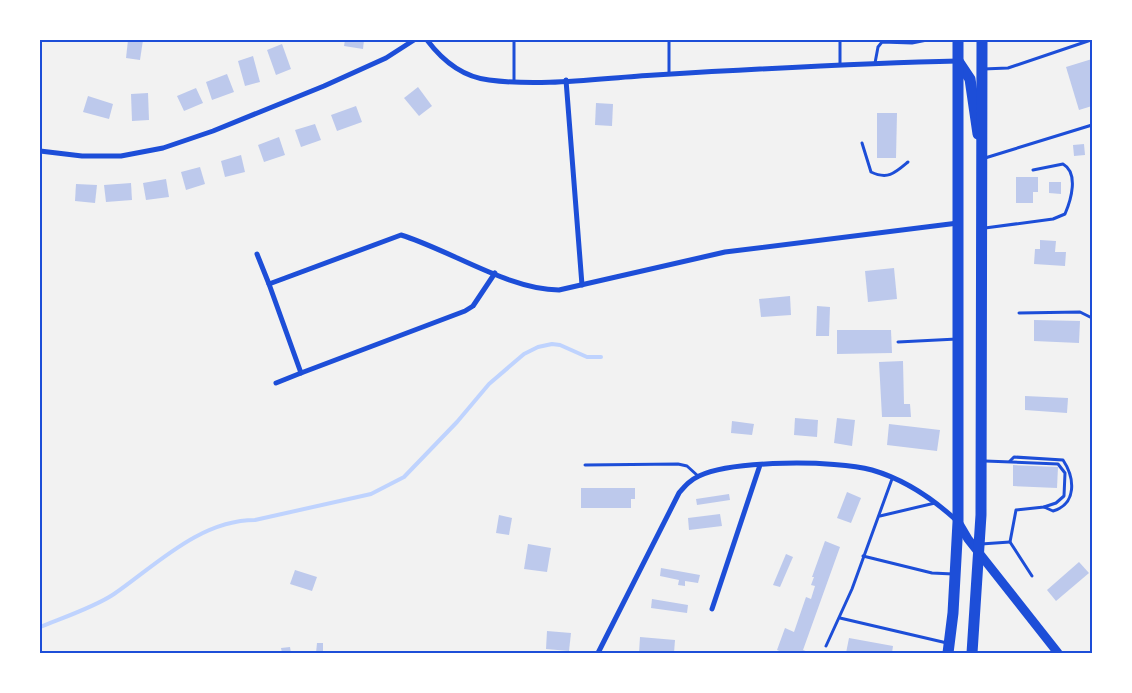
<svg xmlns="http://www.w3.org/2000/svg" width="1132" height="693" viewBox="0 0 1132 693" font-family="'Source Serif 4',serif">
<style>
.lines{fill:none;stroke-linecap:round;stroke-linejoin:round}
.stream{stroke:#bfd3fe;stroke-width:4}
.building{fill:#bdc9ec}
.service{stroke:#1d4ed8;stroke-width:3}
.minor{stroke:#1d4ed8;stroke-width:5}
.tertiary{stroke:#1d4ed8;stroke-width:9}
.primary{stroke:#1d4ed8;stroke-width:11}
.neatline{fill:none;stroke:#1d4ed8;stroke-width:2}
</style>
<rect width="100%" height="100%" fill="#f2f2f2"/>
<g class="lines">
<!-- stream -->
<path class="stream" d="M40 627C62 618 95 607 114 594 156 565 200 520 255 520L371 494 404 477 457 422 489 384 524 354 538 347 552 344 560 345 587 357H601"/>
</g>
<!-- building -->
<g class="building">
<path d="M128 40H143L140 60 126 58Z"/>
<path d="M345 40H364L363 49 344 46Z"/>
<path d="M282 44 291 69 276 75 267 50Z"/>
<path d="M253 56 260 82 245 86 238 61Z"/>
<path d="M1092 59V106L1079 110 1066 67Z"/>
<path d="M227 74 234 92 212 100 206 82Z"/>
<path d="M418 87 432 106 419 116 404 98Z"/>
<path d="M196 88 203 103 184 111 177 96Z"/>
<path d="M148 93 149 120 132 121 131 94Z"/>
<path d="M88 96 113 104 109 119 83 112Z"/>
<path d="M596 103 613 104 612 126 595 125Z"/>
<path d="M356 106 362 122 337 131 331 115Z"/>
<path d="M877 113H897L896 158H877Z"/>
<path d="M315 124 321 140 301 147 295 130Z"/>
<path d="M279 137 285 155 264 162 258 145Z"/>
<path d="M1084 144 1085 155 1074 156 1073 145Z"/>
<path d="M241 155 245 172 225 177 221 161Z"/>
<path d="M200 167 205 184 186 190 181 172Z"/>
<path d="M1016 177H1038V192H1033V203H1016Z"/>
<path d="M166 179 169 197 146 200 143 183Z"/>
<path d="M1049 182H1061V194L1049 193Z"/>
<path d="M131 183 132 200 106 202 104 185Z"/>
<path d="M76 184 97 185 95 203 75 201Z"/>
<path d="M1040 240 1056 241 1055 252H1066L1065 266 1034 264 1035 249H1040Z"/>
<path d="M894 268 897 299 868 302 865 271Z"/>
<path d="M790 296 791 315 761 317 759 299Z"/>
<path d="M817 306 830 307 829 336H816Z"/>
<path d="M1034 320 1080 321 1079 343 1034 341Z"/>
<path d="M837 330H891L892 353 837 354Z"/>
<path d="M903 361 904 404H910L911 417H882L879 362Z"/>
<path d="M1025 396 1068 398 1067 413 1025 410Z"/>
<path d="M795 418 818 420 817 437 794 435Z"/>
<path d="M837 418 855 420 852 446 834 443Z"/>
<path d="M732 421 754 424 752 435 731 433Z"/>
<path d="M889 424 940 430 937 451 887 445Z"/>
<path d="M1013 465 1058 467 1057 488 1013 486Z"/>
<path d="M581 488H635V499H631V508H581Z"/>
<path d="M847 492 861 498 851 523 837 518Z"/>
<path d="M729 494 730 500 697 505 696 499Z"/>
<path d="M720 514 722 526 689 530 688 518Z"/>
<path d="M499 515 512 518 509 535 496 533Z"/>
<path d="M825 541 840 547 803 650 811 653H784L777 650 785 628 794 632 806 597 811 599 815 586 811 585 814 577H812Z"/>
<path d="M528 544 551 548 547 572 524 569Z"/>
<path d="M786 554 793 557 780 587 773 585Z"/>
<path d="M1079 562 1089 573 1056 601 1047 590Z"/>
<path d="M661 568 700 575 698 583 685 581V586L678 585 679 580 660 576Z"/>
<path d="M295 570 317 577 312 591 290 584Z"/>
<path d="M652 599 688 605 687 613 651 608Z"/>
<path d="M547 631 571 633 569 651 546 649Z"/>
<path d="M640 637 675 640 674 653H639Z"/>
<path d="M849 638 893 646 892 653H846Z"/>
<path d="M317 643H323V653H316Z"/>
<path d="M290 647 291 653H282L281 648Z"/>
</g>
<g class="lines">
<!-- service -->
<g class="service">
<path d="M161 40H176"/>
<path d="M514 40V81"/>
<path d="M840 40V64"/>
<path d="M875 63 878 47 882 42 912 43 927 40"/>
<path d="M983 69 1008 68 1091 40"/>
<path d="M669 74V40"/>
<path d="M862 143 871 172C888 180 895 173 908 162"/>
<path d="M985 158 1092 125"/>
<path d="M985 228 1053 219 1065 214C1071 200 1079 173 1063 164L1033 170"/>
<path d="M1019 313 1080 312 1092 318"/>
<path d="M898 342 957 339"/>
<path d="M985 461 1058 464 1065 473 1064 496 1056 503 1044 507 1016 510 1010 542 1032 576"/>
<path d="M1010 461 1014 457 1063 460C1075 478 1077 504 1053 511L1044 507"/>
<path d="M585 465 678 464 687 466 698 476"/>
<path d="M880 516 935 503"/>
<path d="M981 544 1010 542"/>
<path d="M863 556 932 573 953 574"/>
<path d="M840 618 947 643"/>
<path d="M826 646 852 589 892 479"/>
</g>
<!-- minor -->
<g class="minor">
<path d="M427 40C442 60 463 77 489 80 543 87 601 78 655 75 756 69 857 63 958 61"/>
<path d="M566 80 582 285"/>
<path d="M40 151 82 156H121L163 148 213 131 324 86 386 58 414 40"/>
<path d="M257 254 269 284"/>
<path d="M495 273 473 306 465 311 301 373 269 284 401 235C450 250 509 290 559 290L725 252 958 223"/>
<path d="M276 383 301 373"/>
<path d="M712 609 760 465"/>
<path d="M598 653 679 493C685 486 690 480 699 476 733 460 835 460 872 470 903 479 933 499 956 520"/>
</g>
<!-- tertiary -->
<path class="tertiary" d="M958 522 968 539 1058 653"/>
<!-- primary -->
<g class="primary">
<path d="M958 61 970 79 978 134"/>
<path d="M948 653 953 613 958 522V40"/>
<path d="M972 653 981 515 982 40"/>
</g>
</g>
<!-- border -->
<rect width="1132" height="693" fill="none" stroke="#ffffff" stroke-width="82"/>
<rect x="41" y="41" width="1050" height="611" class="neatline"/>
</svg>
